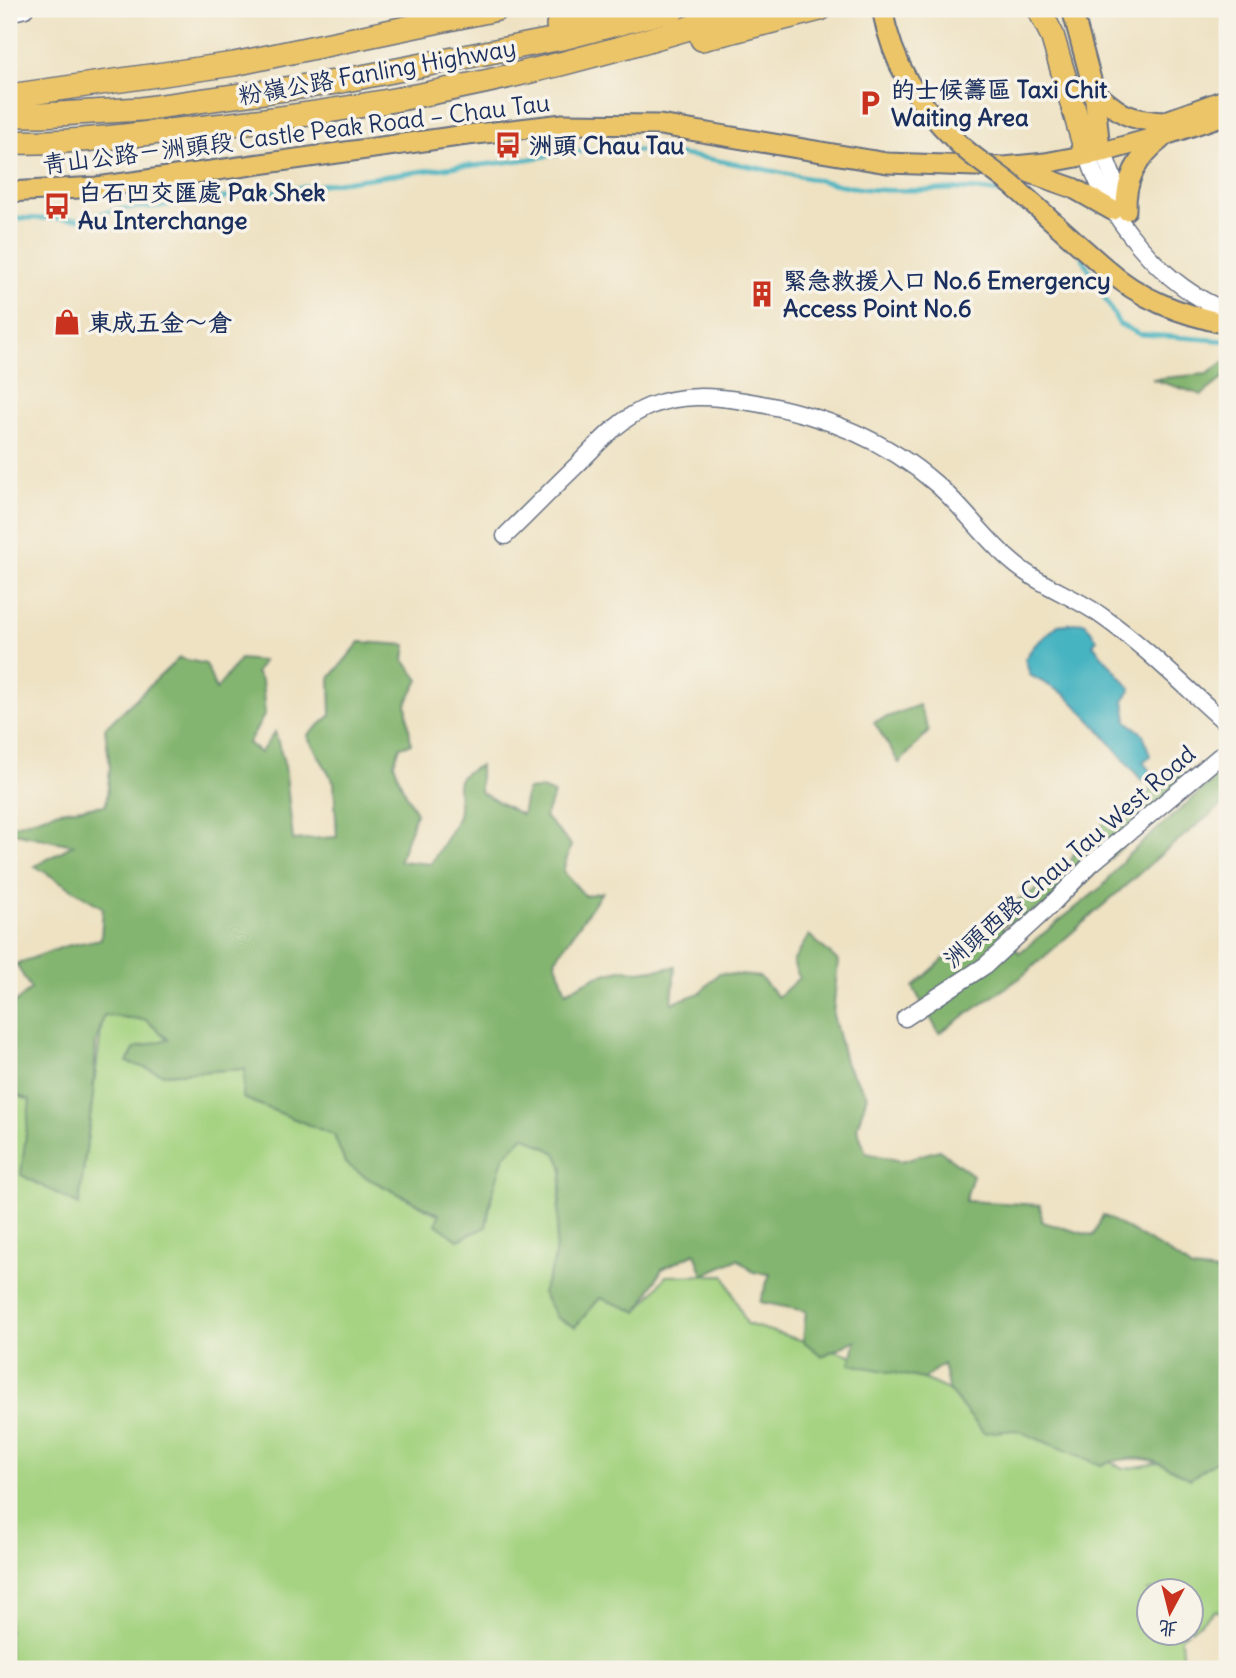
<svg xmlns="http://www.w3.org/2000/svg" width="1236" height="1678" viewBox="0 0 1236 1678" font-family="Delius,'LXGW WenKai TC',sans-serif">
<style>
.green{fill:#a5d381;stroke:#608170;stroke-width:2}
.forest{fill:#84b56f;stroke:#507266;stroke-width:2}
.water{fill:#46b4c1;stroke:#307290;stroke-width:2}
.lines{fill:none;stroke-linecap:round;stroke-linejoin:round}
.stream{stroke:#46b4c1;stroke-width:4.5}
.minor-casing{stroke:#656e81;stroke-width:19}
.major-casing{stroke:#656e81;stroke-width:23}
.highway-casing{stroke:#656e81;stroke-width:26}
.minor{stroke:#fff;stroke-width:16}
.major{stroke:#edc569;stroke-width:19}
.highway{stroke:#edc569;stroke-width:23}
.major-bridge-casing{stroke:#656e81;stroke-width:23;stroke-linecap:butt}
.major-bridge{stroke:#edc569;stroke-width:19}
.labels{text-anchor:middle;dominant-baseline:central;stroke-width:7;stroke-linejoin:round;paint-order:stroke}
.street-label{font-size:24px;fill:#1b2f5e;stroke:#f7f3e8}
.poi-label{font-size:24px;font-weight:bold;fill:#1b2f5e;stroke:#f7f3e8;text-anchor:start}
</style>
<rect width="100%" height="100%" fill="#f7f3e8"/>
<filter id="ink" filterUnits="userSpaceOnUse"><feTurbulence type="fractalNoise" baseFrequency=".0143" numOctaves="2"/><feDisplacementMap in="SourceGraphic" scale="14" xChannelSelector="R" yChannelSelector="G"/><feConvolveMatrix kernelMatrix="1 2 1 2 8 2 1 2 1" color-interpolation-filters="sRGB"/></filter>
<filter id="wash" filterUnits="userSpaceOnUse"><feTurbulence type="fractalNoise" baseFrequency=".00686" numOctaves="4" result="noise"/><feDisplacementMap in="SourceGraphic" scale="28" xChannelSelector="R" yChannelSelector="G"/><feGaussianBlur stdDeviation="1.57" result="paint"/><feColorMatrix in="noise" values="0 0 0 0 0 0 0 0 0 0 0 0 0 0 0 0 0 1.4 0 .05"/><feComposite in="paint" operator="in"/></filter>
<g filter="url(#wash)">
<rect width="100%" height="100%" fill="#eee2c3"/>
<!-- green -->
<path class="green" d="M103 1015 146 1020 168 1039 163 1074 245 1069 334 1135 345 1163 369 1179 439 1215 486 1227 498 1161 524 1135 557 1148 563 1168 558 1212 638 1312 666 1276 724 1275 747 1324 910 1373 1125 1469 1227 1451V1617L1216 1610 1191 1630 1190 1590H1148V1632L1187 1633 1181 1637 1183 1669H9V1093L30 1100 79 1204Z"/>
<!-- forest -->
<g class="forest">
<path d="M1227 360V375L1202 395 1152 379 1207 374Z"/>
<path d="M360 642 406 645 404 660 419 680 406 704 411 744 400 747 394 763 401 784 416 813 399 861 431 864C437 852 456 826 458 815 464 793 444 778 480 766V792L522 815 527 790 542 789 554 794 545 817 571 845 563 871 585 896 602 892 555 960 566 992 597 976 625 969 639 972 675 967 672 1003 700 993 719 973 760 977 778 997 799 978 793 962 809 935 838 961 833 1015 846 1065 867 1095 857 1128 866 1153 901 1161 939 1150 973 1175 965 1201 1040 1205 1042 1222 1093 1236 1103 1215 1166 1251 1192 1269 1227 1273V1419L1220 1418 1222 1435 1220 1458 1190 1479C1156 1459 1139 1452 1101 1465L1016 1430 984 1433 949 1391 943 1364 923 1379 850 1364 856 1340 822 1356 803 1341 806 1311 760 1302 770 1274 753 1272 738 1259 703 1275 695 1253 662 1269 638 1312 600 1298 575 1327 557 1318 542 1293 554 1262 563 1168 556 1153 524 1136 504 1156 491 1198 486 1227 458 1240 436 1224 439 1214 369 1179 345 1163 334 1135 243 1098 245 1069 163 1074 127 1062 135 1048 168 1039 146 1020 104 1015 96 1044 93 1095 79 1205 21 1175 30 1100 9 1093V1008L31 989 16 964 66 946 101 939 103 908 35 866 73 845 9 832V827L59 811 106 805 110 768 105 728 179 658 206 664 216 690 240 659 263 661 256 673 262 682 265 714 248 743 260 753 275 732 285 766 293 840 337 837 334 782 307 736 331 715 330 678Z"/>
<path d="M919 705 929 731 899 763 874 722Z"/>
<path d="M1227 768V801L1165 851 1020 978 939 1033 913 987 997 911 1066 874 1078 843 1177 770 1191 780 1076 892 1002 926 1019 953 1103 886 1125 858Z"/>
</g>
<!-- water -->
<path class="water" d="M1084 622 1097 639 1093 645 1131 689 1124 700 1127 721 1143 734 1150 756 1143 762 1154 776 1143 782 1096 726 1066 695 1030 675 1025 659 1034 646 1058 625Z"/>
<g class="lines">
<!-- stream -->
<g class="stream">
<path d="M9 218 82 219 118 209 155 207 460 166C513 166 565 148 619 150 683 151 746 166 808 178 827 182 847 187 866 189 914 194 963 184 1010 194"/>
<path d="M1082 257 1119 324 1139 334 1227 341"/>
</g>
</g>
</g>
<g filter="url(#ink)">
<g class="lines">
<!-- minor casing -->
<g class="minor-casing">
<g id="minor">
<path d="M9 13 25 9"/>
<path d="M1099 141 1125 208"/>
<path d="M1085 147C1104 214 1161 286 1227 311"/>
<path d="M505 536C529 513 552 489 576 466 599 443 620 418 650 406 681 394 712 396 744 401 814 412 881 436 935 483 965 508 986 542 1017 566 1043 587 1076 597 1103 617 1147 648 1186 688 1227 724"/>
<path d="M905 1018 986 965 1048 908 1091 864 1227 750"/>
</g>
</g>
<!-- major casing -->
<g class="major-casing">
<g id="major">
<path d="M1072 9 1094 91 1099 140"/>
<path d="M1094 91C1120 114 1128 120 1163 122"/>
<path d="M1169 120 1227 99"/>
<path d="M1019 169 1073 188 1112 210"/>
<path d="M9 192 97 187 459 136 563 124 660 125 887 163 1004 167 1045 163 1103 152 1168 134 1227 114"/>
<path d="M1126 210C1125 179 1137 158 1161 139"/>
<path d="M1104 267C1141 300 1180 314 1227 324"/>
</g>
</g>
<!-- highway casing -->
<g class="highway-casing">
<g id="highway">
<path d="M1039 9 1052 35 1084 144"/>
<path d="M558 25 603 9"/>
<path d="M702 39 820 9"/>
<path d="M9 96 234 64 497 9"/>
<path d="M9 115H42L141 109 336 82 562 38 674 9"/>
<path d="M9 142C65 144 122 136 178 130 371 111 564 71 748 9"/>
</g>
</g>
<!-- minor -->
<use href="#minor" class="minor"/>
<!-- major -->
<use href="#major" class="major"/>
<!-- highway -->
<use href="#highway" class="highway"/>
<!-- major-bridge casing -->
<g class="major-bridge-casing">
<path id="major-bridge" d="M882 9C893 65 916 102 957 142 973 158 994 170 1012 185 1043 212 1073 240 1104 267"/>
</g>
<!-- major-bridge -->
<use href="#major-bridge" class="major-bridge"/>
</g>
</g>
<!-- icons -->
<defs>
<g id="parking-bare" transform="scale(2.1)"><path d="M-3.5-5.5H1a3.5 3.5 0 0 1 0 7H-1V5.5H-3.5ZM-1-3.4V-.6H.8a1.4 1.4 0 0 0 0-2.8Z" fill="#c8321e" stroke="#f7f3e8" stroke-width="2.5" paint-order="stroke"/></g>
<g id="bus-bare" transform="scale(2.1)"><path d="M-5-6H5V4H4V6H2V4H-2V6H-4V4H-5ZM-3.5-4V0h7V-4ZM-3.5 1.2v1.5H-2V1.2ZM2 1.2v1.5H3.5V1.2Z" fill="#c8321e" stroke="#f7f3e8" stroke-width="2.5" paint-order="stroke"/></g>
<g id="building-bare" transform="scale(2.1)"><path d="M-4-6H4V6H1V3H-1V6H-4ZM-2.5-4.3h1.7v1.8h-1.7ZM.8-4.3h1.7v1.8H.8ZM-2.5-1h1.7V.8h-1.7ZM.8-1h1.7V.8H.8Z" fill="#c8321e" stroke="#f7f3e8" stroke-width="2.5" paint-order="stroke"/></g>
<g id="shop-bare" transform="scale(2.1)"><path d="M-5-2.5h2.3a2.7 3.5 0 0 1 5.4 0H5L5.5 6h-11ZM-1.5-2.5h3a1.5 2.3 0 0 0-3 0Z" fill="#c8321e" stroke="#f7f3e8" stroke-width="2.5" paint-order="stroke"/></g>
</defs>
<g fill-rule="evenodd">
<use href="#parking-bare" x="870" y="103"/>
<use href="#bus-bare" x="508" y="145"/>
<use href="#bus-bare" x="57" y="206"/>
<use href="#building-bare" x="762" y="294"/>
<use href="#shop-bare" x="67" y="322"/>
</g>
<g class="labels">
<!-- street labels -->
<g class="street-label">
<text transform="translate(377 71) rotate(-10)">粉嶺公路 Fanling Highway</text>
<text transform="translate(296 133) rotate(-7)">青山公路－洲頭段 Castle Peak Road – Chau Tau</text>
<text transform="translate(1069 856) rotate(-41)">洲頭西路 Chau Tau West Road</text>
</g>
<!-- poi labels -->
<g class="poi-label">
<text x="891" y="89">的士候籌區 Taxi Chit<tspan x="891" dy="28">Waiting Area</tspan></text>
<text x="529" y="145">洲頭 Chau Tau</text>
<text x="78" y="192">白石凹交匯處 Pak Shek<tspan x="78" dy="28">Au Interchange</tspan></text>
<text x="783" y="280">緊急救援入口 No.6 Emergency<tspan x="783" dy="28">Access Point No.6</tspan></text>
<text x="88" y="322">東成五金～倉</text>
</g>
</g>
<!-- margin -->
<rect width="1236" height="1678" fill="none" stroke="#f7f3e8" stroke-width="35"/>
<!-- north arrow -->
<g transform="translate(1170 1612) rotate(187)"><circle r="33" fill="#f7f3e8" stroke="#9fa5b1" stroke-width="2"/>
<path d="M0-5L12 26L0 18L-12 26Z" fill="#c8321e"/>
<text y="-10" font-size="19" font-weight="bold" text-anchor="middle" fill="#1b2f5e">北</text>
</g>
</svg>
